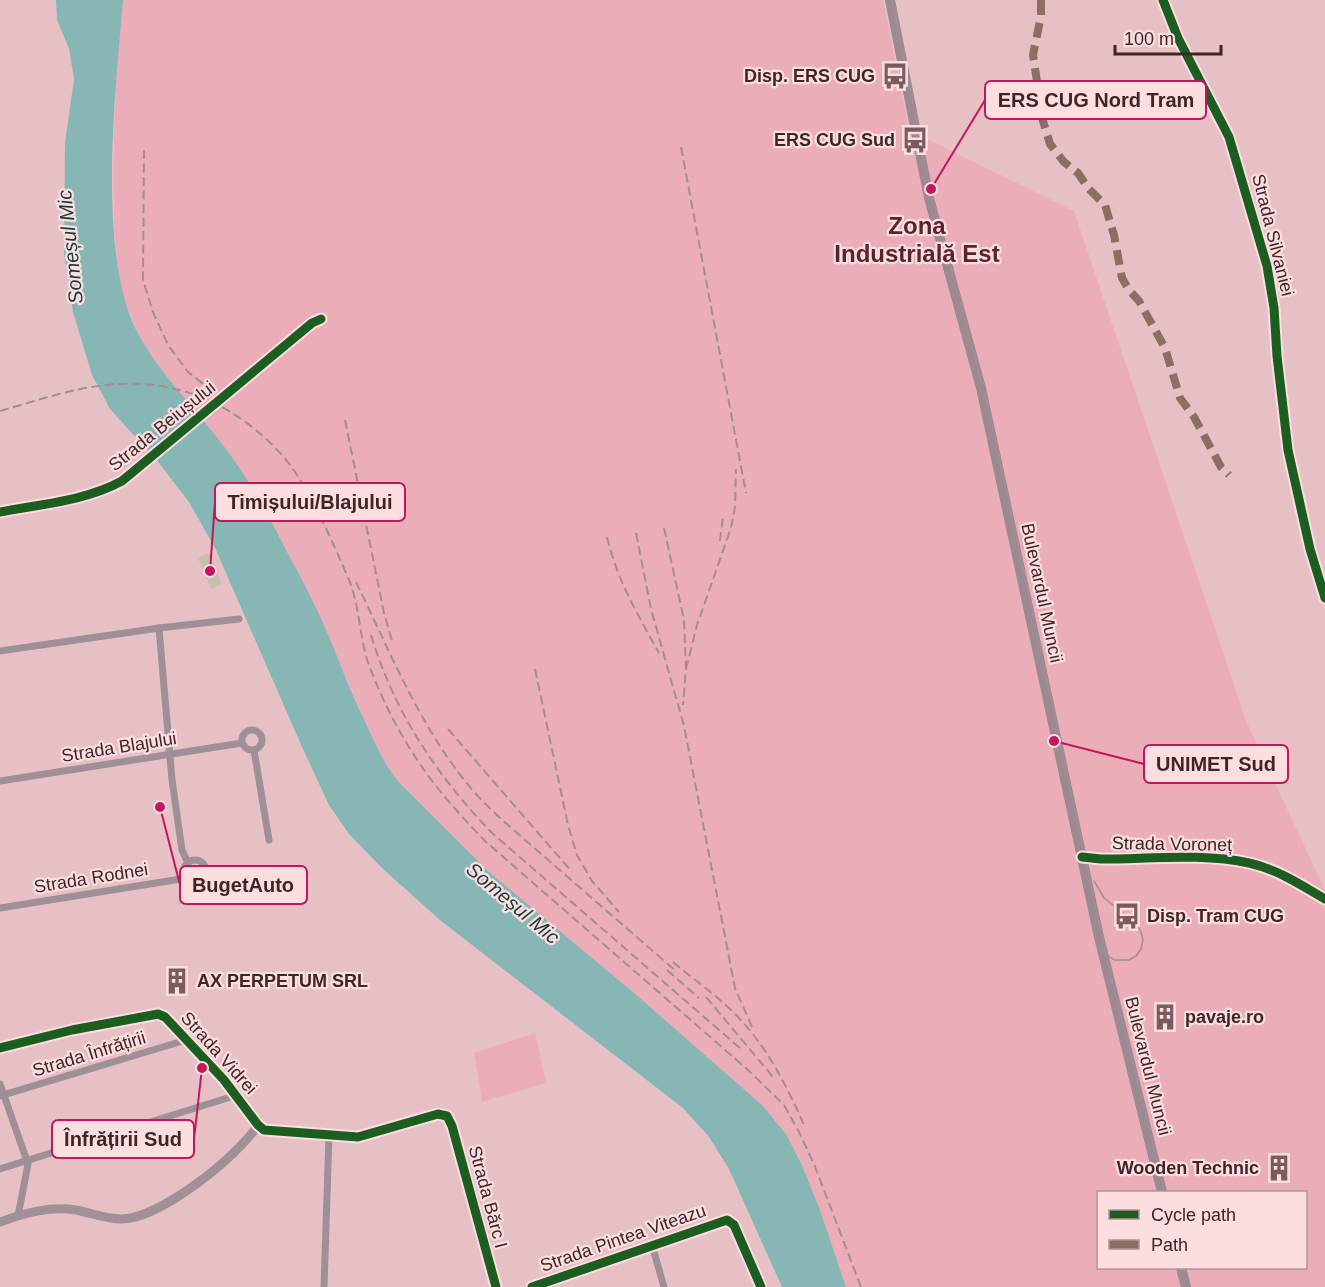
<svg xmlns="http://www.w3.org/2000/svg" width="1325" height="1287" viewBox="0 0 1325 1287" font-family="Helvetica,sans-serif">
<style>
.built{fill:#ebaeb8;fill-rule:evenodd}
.green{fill:#c7c0af}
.water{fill:#86b7b4}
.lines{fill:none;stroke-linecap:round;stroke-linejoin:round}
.street{stroke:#9f9098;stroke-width:7}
.secondary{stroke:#a19097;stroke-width:9}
.primary{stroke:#9c8992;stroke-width:10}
.tram{stroke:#a38e94;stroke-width:1.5}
.rail{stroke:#a38e94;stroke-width:2;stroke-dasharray:9 4.5;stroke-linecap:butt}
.quiet{stroke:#8d6e63;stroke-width:8;stroke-dasharray:15 8;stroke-linecap:butt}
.cycleway-casing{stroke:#fcdee1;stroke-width:13}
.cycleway{stroke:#1b5e20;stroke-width:9}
.labels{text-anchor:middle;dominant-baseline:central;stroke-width:4.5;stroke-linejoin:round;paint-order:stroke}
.poi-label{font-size:18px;font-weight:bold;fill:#402428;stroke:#fcdee1;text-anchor:end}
.street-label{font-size:18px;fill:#402428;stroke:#fcdee1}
.water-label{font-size:20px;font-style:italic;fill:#133d3a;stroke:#fcdee1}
.district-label{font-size:24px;font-weight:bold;fill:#5c232f;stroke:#fcdee1}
.leader{fill:none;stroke:#c2185b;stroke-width:2}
.callout-dot{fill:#c2185b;stroke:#fcdee1;stroke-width:2}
.callout{fill:#fcdee1;stroke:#c2185b;stroke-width:2}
.callout-label{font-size:20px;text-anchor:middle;font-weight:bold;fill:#402428}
</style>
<rect width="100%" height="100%" fill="#e7c0c6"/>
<!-- built -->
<g class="built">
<path d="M123 0H883L909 130 1074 211 1247 723 1325 890V1287H846L820 1210 802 1165 786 1134 762 1105 633 992 489 872 392 774 375 744 313 603 258 499 239 466 169 380 139 336 124 298 119 278 114 229V138L117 59ZM1098 1192H1306V1268H1098Z"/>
<path d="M535 1033 546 1083 482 1102 474 1053Z"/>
</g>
<!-- green -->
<path class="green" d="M209 553 222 584 211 589 198 558Z"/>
<!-- water -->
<path class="water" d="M56 0H123C116 89 95 259 140 337 167 384 208 421 239 467 257 494 273 524 288 554 303 581 318 610 330 639 341 666 351 693 364 719 374 741 383 763 399 782L489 872 633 992 762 1105 786 1134 802 1165 820 1210 846 1287H782L729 1169 709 1137 683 1108 441 921 382 868 349 834 329 805 302 747 216 550 189 502 159 463 110 409 92 375 73 312 64 254 65 143 74 79 69 49 57 20Z"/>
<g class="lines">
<!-- street -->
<g class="street">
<path d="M1163 0 1178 38 1229 137 1267 266 1274 308 1277 356 1288 450 1310 549 1325 598"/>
<path d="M0 512C41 504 85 501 122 481L312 323 321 319"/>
<path d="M159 628 172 780 182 850 188 863"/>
<path d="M0 651 159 628 239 619"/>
<circle cx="252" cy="740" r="10"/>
<path d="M254 750 269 840"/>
<path d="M0 781 242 743"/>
<path d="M1082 857 1101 859C1148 859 1203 853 1249 863 1277 869 1301 885 1325 899"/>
<circle cx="195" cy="871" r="11"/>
<path d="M0 908 187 878"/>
<path d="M0 1084 28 1164 18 1216"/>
<path d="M0 1096 186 1040"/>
<path d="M0 1169 237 1095"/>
<path d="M652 1245 664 1287"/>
<path d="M324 1287 329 1135"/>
<path d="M532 1287 727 1220 734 1225 761 1287"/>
</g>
<!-- secondary -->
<g class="secondary">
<path d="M0 1048 72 1030 158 1014 165 1017 224 1080 258 1125 264 1130 358 1137 438 1114 447 1116 452 1126 496 1287"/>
<path d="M0 1222C25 1213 49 1206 76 1210 91 1213 106 1219 121 1219 160 1219 237 1157 258 1125"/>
</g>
<!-- primary -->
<g class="primary">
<path d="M890 0 929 198 981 388 1099 937 1162 1192"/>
<path d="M1181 1268 1186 1287"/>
</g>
<!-- tram -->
<g class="tram">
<path d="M892 0 932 198 988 406 1106 956 1165 1192"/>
<path d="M1094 881 1104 898 1137 924 1141 932 1143 940 1141 949 1136 956 1129 960H1114L1103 952"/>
<path d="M1178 1268 1183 1287"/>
</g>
<!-- rail -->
<g class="rail">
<path d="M681 147 746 493"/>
<path d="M144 150 143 280 153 312 168 345 188 372 227 402"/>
<path d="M0 411C39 400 78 386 119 384 181 380 238 407 280 453 307 481 333 543 349 580 361 609 359 644 372 673 384 703 399 733 418 761 437 790 461 816 485 841L747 1069 784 1105 799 1132 814 1164 861 1287"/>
<path d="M345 420 384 613 392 641"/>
<path d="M664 528 684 620 686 669 683 705"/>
<path d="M636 533 651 609 684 726 735 988 752 1027"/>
<path d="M607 537C617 580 638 615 659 653"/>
<path d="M720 541 723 516"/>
<path d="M356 582C391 654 422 732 475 793 483 802 492 810 501 819L677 972"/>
<path d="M371 635C394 712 437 776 492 833L741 1049"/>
<path d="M535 669 568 825 577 855 592 881 619 912"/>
<path d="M686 669 697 625 731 528 735 507 736 469"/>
<path d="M448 729 572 872"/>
<path d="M673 962C692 978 712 992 730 1009 764 1041 786 1084 804 1125"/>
<path d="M667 970 699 998"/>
<path d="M706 997 773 1077"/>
</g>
<!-- quiet -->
<path class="quiet" d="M1041 0V16L1033 55 1043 121 1050 144 1064 162 1078 173 1088 188 1105 205 1114 235 1122 278 1129 290 1139 301 1165 348 1180 398 1194 417 1221 467 1229 475"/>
<!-- cycleway casing -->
<g class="cycleway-casing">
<g id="cycleway">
<path d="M1163 0 1178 38 1229 137 1267 266 1274 308 1277 356 1288 450 1310 549 1325 598"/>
<path d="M0 512C41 504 85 501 122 481L312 323 321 319"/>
<path d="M1082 857 1101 859C1148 859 1203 853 1249 863 1277 869 1301 885 1325 899"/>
<path d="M0 1048 72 1030 158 1014 165 1017 224 1080 258 1125 264 1130 358 1137 438 1114 447 1116 452 1126 496 1287"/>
<path d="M532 1287 727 1220 734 1225 761 1287"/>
</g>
</g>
<!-- cycleway -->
<use href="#cycleway" class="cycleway"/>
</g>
<!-- icons -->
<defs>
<g id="bus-bare" transform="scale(2.07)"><path d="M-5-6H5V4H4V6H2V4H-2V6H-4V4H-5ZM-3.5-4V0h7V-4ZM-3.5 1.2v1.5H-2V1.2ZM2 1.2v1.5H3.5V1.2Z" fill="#7a5b5f" stroke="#fcdee1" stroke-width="2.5" paint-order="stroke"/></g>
<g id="building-bare" transform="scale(2.07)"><path d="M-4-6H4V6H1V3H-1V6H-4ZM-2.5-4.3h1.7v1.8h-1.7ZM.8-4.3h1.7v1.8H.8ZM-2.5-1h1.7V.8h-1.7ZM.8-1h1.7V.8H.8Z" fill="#7a5b5f" stroke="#fcdee1" stroke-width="2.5" paint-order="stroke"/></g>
</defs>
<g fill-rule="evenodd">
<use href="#bus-bare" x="895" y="76"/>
<use href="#bus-bare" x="915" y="140"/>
<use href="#bus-bare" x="1127" y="916"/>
<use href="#building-bare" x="177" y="981"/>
<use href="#building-bare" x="1165" y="1017"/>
<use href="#building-bare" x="1279" y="1168"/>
</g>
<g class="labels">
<!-- poi labels -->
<g class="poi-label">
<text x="875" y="76">Disp. ERS CUG</text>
<text x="895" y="140">ERS CUG Sud</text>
<text x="1147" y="916" text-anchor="start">Disp. Tram CUG</text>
<text x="197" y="981" text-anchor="start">AX PERPETUM SRL</text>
<text x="1185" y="1017" text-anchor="start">pavaje.ro</text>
<text x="1259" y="1168">Wooden Technic</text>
</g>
<!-- street labels -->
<g class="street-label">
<text transform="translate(1273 235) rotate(76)">Strada Silvaniei</text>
<text transform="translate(162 426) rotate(-39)">Strada Beiușului</text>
<text transform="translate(1042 593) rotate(78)">Bulevardul Muncii</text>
<text transform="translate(119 747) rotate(-9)">Strada Blajului</text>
<text transform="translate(1172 844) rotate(1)">Strada Voroneț</text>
<text transform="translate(91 878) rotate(-9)">Strada Rodnei</text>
<text transform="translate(219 1053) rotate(48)">Strada Vidrei</text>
<text transform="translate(89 1054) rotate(-17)">Strada Înfrățirii</text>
<text transform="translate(1148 1066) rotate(76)">Bulevardul Muncii</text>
<text transform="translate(488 1197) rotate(75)">Strada Bărc I</text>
<text transform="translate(623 1238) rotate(-19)">Strada Pintea Viteazu</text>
</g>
<!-- water labels -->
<g class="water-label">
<text transform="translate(70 247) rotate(-96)">Someșul Mic</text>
<text transform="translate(513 903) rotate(40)">Someșul Mic</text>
</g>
<!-- district labels -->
<g class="district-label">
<text x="917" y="225">Zona<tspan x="917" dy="28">Industrială Est</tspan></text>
</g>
</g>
<!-- callouts -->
<path class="leader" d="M931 189L985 100M210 571L215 502M1054 741L1144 764M160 807L180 885M202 1068L194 1139"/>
<g class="callout-dot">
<circle cx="931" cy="189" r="6"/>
<circle cx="210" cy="571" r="6"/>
<circle cx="1054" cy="741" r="6"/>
<circle cx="160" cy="807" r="6"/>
<circle cx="202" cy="1068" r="6"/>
</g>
<g class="callout">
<rect x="985" y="81" width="221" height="38" rx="6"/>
<rect x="215" y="483" width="190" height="38" rx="6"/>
<rect x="1144" y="745" width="144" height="38" rx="6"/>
<rect x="180" y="866" width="127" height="38" rx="6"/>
<rect x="52" y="1120" width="142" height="38" rx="6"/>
</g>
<g class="callout-label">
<text x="1096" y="107">ERS CUG Nord Tram</text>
<text x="310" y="509">Timișului/Blajului</text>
<text x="1216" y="771">UNIMET Sud</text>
<text x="243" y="892">BugetAuto</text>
<text x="123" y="1146">Înfrățirii Sud</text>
</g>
<!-- legend -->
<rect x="1097" y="1191" width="210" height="78" fill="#fcdee1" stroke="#b19497" stroke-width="1.5"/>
<rect x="1109" y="1210" width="30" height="9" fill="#1b5e20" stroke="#b19497" stroke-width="1.5"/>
<text x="1151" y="1221" font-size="18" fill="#402428">Cycle path</text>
<rect x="1109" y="1240" width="30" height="9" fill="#8d6e63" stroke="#b19497" stroke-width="1.5"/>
<text x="1151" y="1251" font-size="18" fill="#402428">Path</text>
<!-- scale -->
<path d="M1115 45v9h106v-9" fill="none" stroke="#402428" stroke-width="3"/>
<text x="1124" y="45" font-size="18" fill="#402428" stroke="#fcdee1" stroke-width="4.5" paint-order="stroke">100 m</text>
</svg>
